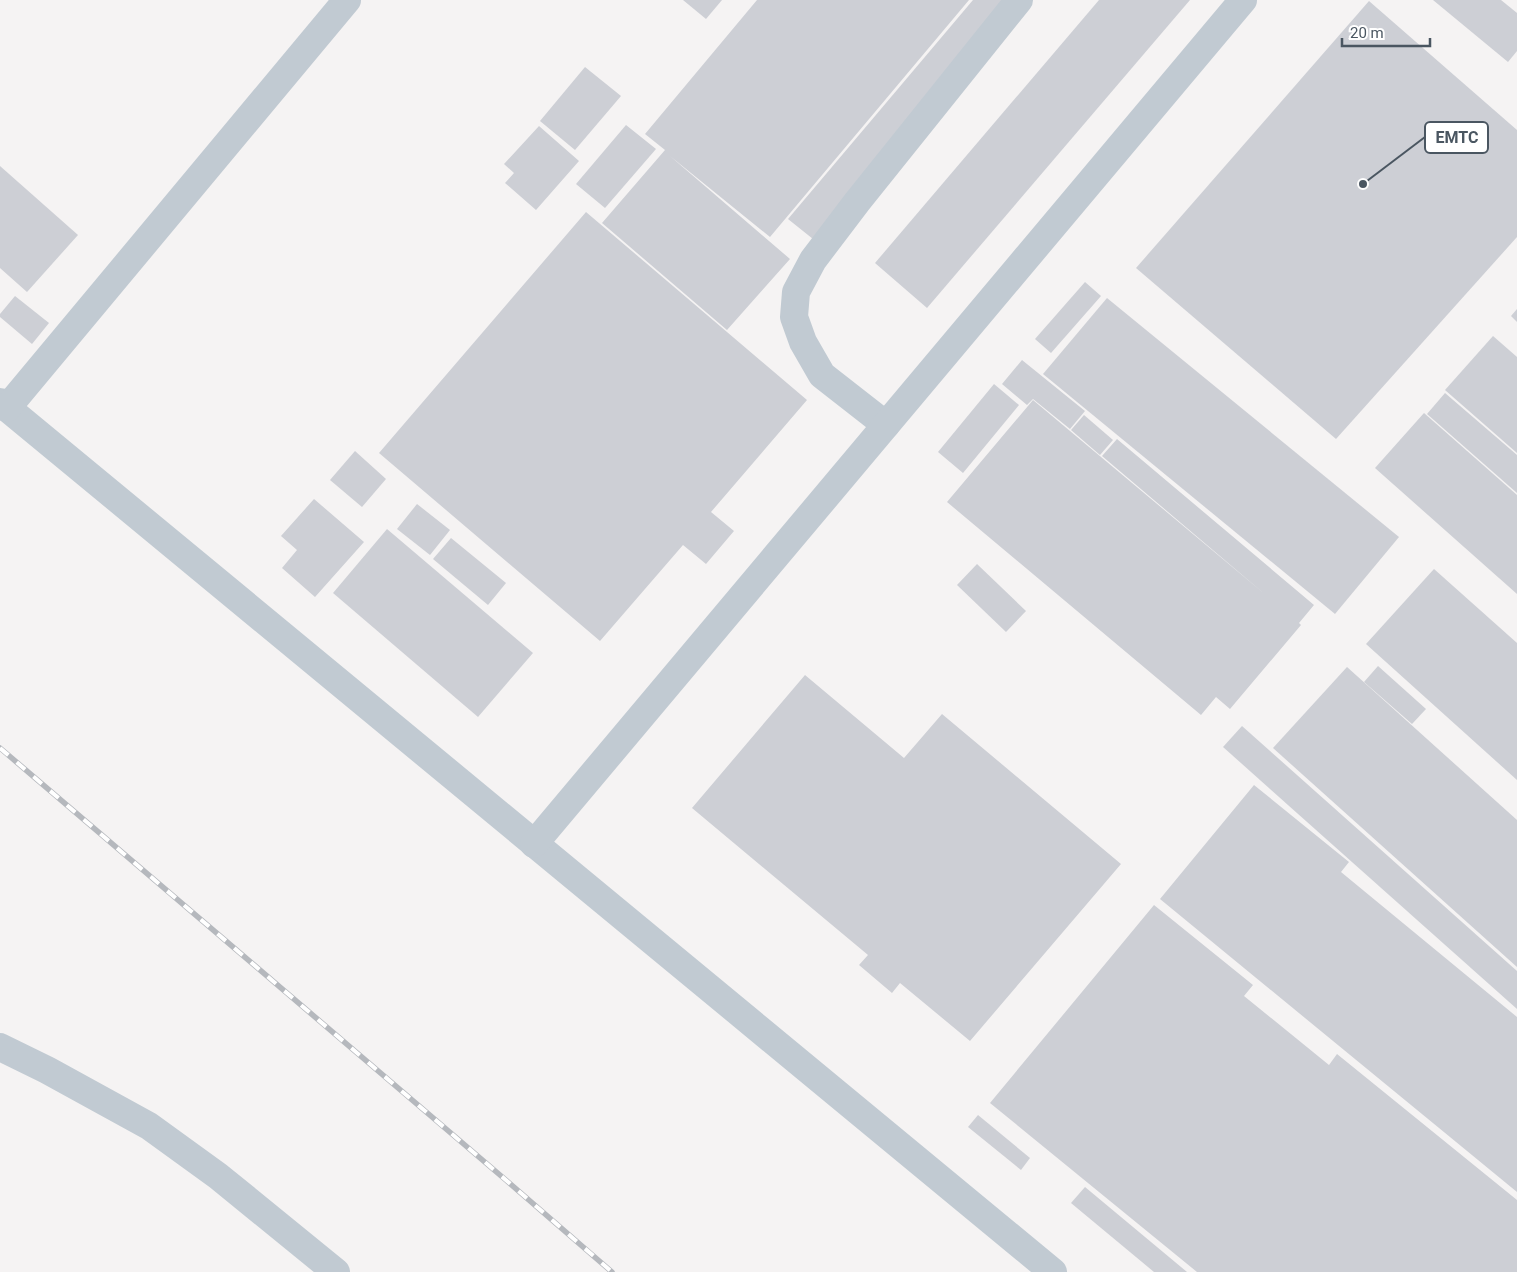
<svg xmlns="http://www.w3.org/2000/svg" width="1517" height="1272" viewBox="0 0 1517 1272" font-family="Roboto,sans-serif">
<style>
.building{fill:#cdcfd5}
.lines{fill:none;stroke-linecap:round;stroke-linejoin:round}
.minor{stroke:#c1cad2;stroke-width:28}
.rail-casing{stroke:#b5b8bd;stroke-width:5.5}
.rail{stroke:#fff;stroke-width:4;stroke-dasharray:11;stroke-linecap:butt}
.leader{fill:none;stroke:#4a5661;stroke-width:2}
.callout-dot{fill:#4a5661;stroke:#fff;stroke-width:2}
.callout{fill:#fff;stroke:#4a5661;stroke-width:2}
.callout-label{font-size:16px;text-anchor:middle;font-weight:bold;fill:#4a5661}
</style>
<rect width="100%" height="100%" fill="#f5f3f3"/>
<!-- building -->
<g class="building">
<path d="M683 0H722L706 19Z"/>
<path d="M757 0H969L770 237 670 156 790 259 727 330 602 223 665 150 645 134Z"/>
<path d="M973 0H1016L813 239 788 219Z"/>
<path d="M1099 0H1190L927 308 875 263Z"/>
<path d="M1433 0H1501L1517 13V51L1508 62Z"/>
<path d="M1369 1 1517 130V237L1336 439 1136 268Z"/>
<path d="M585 67 621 96 575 150 540 121Z"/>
<path d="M626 125 656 149 605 208 576 184Z"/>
<path d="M539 126 579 161 536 210 505 183 514 173 504 164Z"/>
<path d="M0 166 78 235 27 292 0 268Z"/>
<path d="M586 212 807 400 711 512 734 531 706 564 683 545 600 641 379 453Z"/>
<path d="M1085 282 1101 296 1051 353 1035 339Z"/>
<path d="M15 296 49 323 32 344 0 317V314Z"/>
<path d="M1107 298 1399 537 1335 614 1043 374Z"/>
<path d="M1517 309V322L1511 316Z"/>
<path d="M1493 336 1517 357V453L1445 390Z"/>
<path d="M1022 360 1085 411 1070 429 1033 399 1027 405 1002 384Z"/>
<path d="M994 384 1019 405 963 473 938 452Z"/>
<path d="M1445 393 1517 455V493L1427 414Z"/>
<path d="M1033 400 1267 596 1102 456 1117 439 1314 605 1299 623 1301 625 1230 709 1216 697 1201 715 947 502Z"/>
<path d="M1424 413 1517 495V594L1375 468Z"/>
<path d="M1084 415 1113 440 1100 455 1071 430Z"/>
<path d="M355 451 386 479 362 507 330 480Z"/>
<path d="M314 499 364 542 315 597 282 568 297 550 281 536Z"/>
<path d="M417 504 450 530 430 555 397 529Z"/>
<path d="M387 529 533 653 478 717 333 593Z"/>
<path d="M451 538 506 583 488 605 433 559Z"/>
<path d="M977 564 1026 611 1006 632 957 585Z"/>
<path d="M1434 569 1517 643V780L1366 644Z"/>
<path d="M1378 666 1426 709 1412 724 1364 682Z"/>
<path d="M1347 667 1517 820V967L1273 748Z"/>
<path d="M805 675 904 758 942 714 1121 864 970 1041 900 983 892 993 859 965 868 955 692 808Z"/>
<path d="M1242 726 1517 971V1009L1223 747Z"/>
<path d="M1254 785 1349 862 1341 872 1517 1017V1192L1160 899Z"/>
<path d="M1154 905 1253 985 1244 996 1329 1065 1337 1054 1517 1200V1272H1197L990 1103Z"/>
<path d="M978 1115 1030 1158 1021 1170 968 1127Z"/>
<path d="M1085 1187 1187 1272H1154L1071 1203Z"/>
</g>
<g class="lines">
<!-- minor -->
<g class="minor">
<path d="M0 402 1053 1272"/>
<path d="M7 408 347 0"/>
<path d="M886 425 822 375 803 342 794 317 796 292 813 260 857 202 1019 0"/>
<path d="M534 844 1243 0"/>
<path d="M0 1047 47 1070 149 1126 218 1176 336 1272"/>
</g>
<!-- rail casing -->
<g class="rail-casing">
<path id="rail" d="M0 748 507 1181 612 1272"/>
</g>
<!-- rail -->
<use href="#rail" class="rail"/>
</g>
<!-- callouts -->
<path class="leader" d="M1363 184L1425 137"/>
<circle class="callout-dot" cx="1363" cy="184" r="5"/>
<rect class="callout" x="1425" y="122" width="63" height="31" rx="5"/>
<g class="callout-label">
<text x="1457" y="143">EMTC</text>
</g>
<!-- scale -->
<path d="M1342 38v8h88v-8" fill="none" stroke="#4a5661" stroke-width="2.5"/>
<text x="1350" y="38" font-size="15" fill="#4a5661" stroke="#ffffff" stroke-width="4" paint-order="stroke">20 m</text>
</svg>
